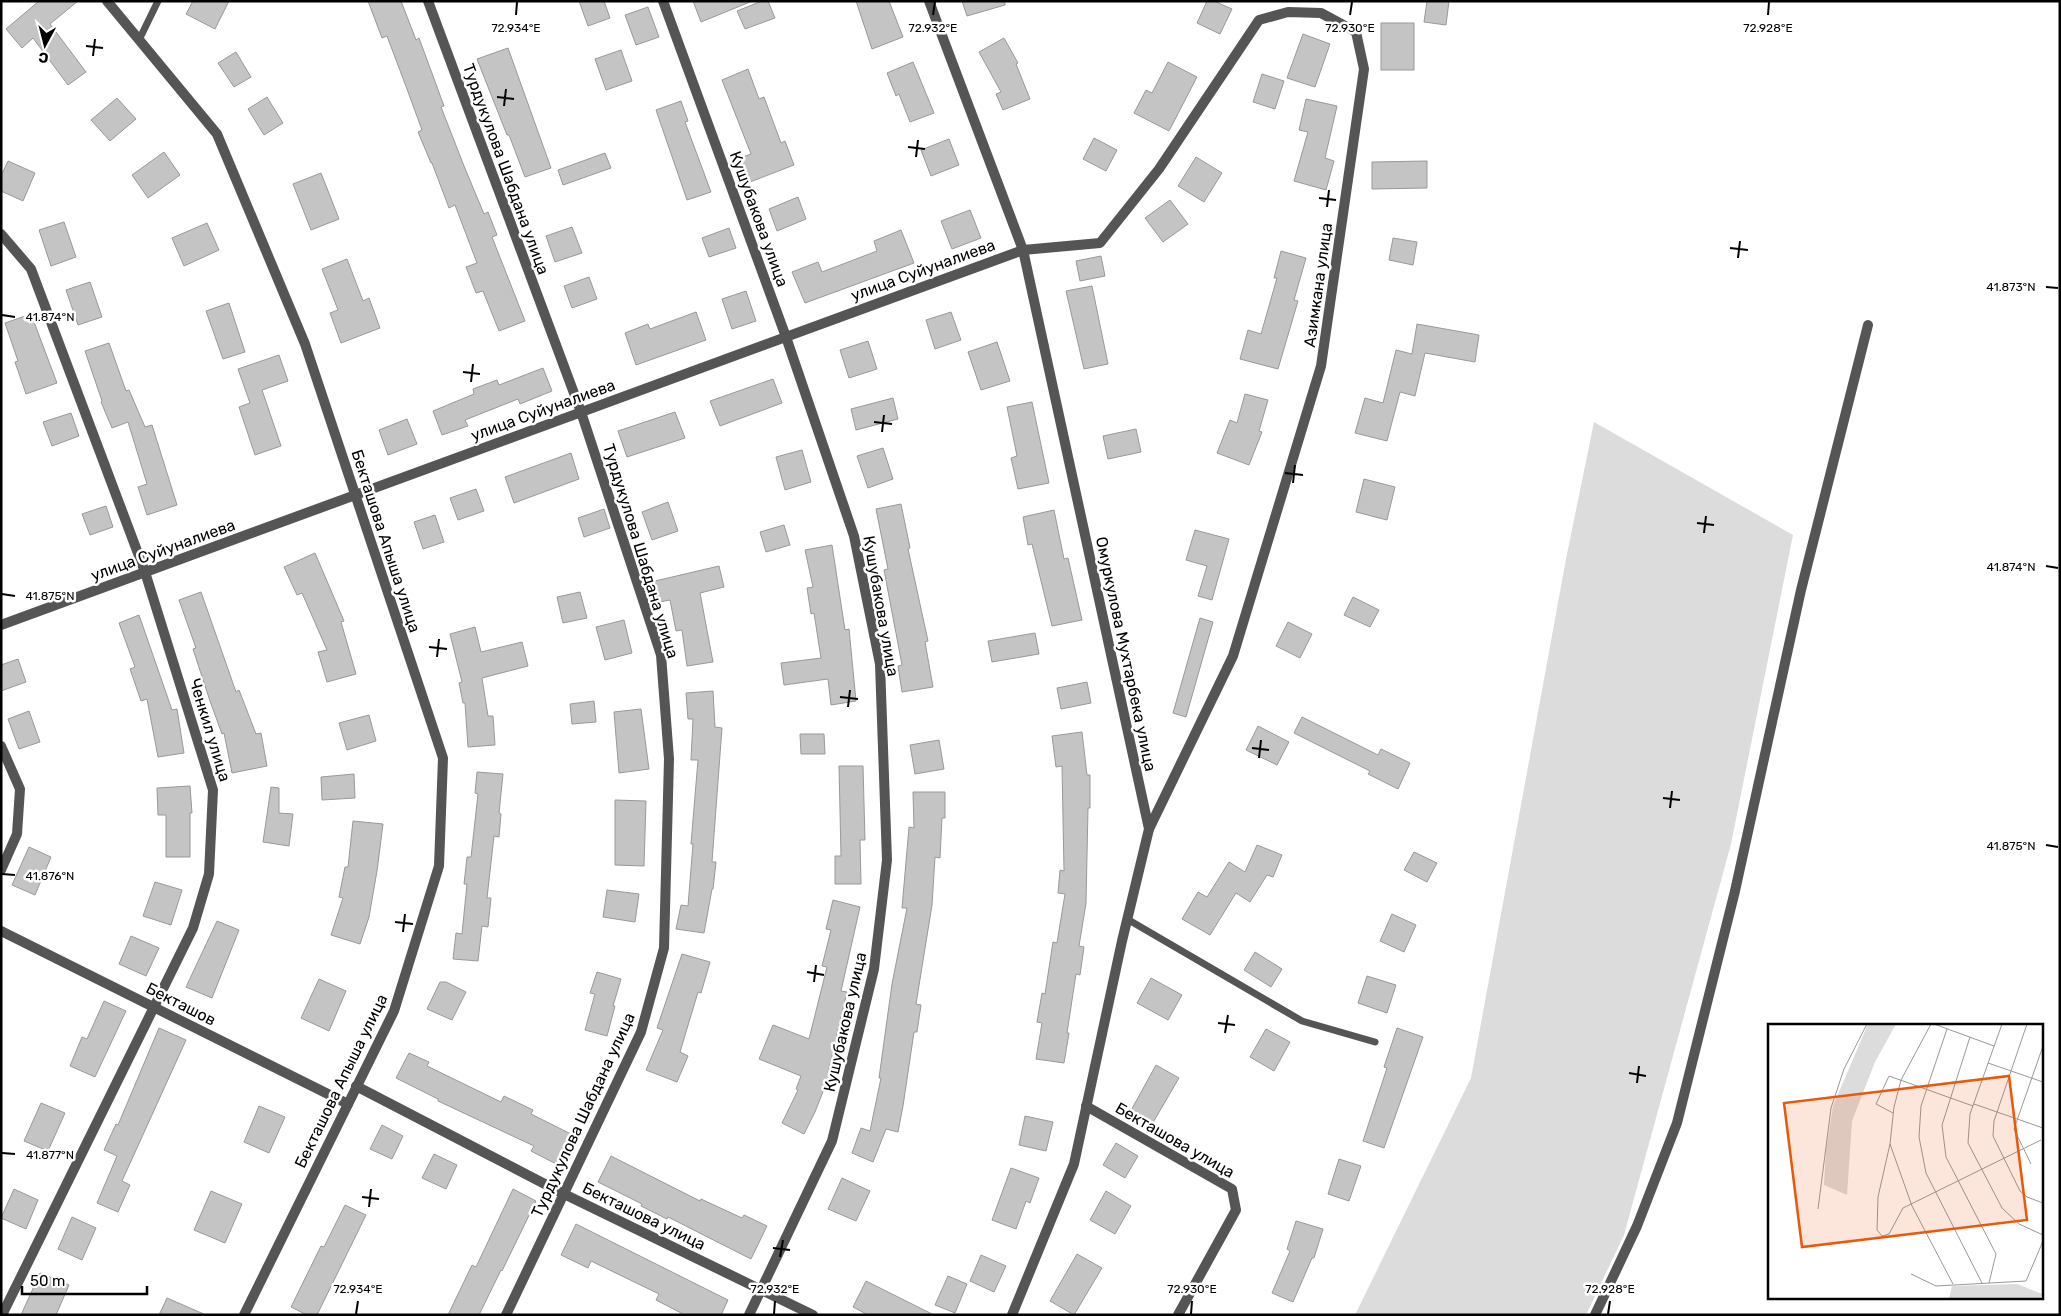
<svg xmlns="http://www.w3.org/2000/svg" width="2061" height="1316" viewBox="0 0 2061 1316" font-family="Rubik,sans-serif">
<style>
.green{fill:#dcdcdc}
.building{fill:#c4c4c4;stroke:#999}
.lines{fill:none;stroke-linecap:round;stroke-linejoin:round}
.service{stroke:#555;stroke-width:7}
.minor{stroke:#555;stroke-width:10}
.tertiary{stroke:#555;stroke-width:10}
.ticks{fill:none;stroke:#000;stroke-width:2}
.labels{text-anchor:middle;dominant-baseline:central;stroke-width:5;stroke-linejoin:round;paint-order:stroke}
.street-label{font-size:16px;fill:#000;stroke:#fff}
.inset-road{fill:none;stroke:#999;stroke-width:1}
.view{fill:#e8590c;fill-opacity:0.15;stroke:#e8590c;stroke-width:2.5}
.inset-edge{fill:none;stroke:#000;stroke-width:2.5}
.ticks-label{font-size:12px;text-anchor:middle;fill:#000;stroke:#fff;stroke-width:5;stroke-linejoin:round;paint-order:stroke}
</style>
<rect width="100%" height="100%" fill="#fff"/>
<!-- green -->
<path class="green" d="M1594 422 1793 535 1731 844 1624 1235 1586 1315H1355L1471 1078 1566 559Z"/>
<!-- building -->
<g class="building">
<path d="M39 1H78L50 24 86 72 68 85 33 38 22 48 6 29Z"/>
<path d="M193 1H229L215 29 186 14Z"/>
<path d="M368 1H401L416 40 419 38 444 106 441 107 464 166 484 214 488 212 497 235 492 237 525 321 499 331 483 291 476 293 466 267 477 263 455 205 449 208 432 163H431L418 132 422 130 407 89 387 36 382 38Z"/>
<path d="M579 1H604L610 18 588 26Z"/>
<path d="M693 1H750V2L701 22Z"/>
<path d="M762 1H768L775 18 745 29 737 11Z"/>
<path d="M856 1H889L903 37 872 49Z"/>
<path d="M962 1H1005V5L967 16Z"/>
<path d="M1207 1H1214L1232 9 1220 34 1197 23Z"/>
<path d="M1427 1H1449L1446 25 1424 22Z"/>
<path d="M648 7 659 37 636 45 625 15Z"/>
<rect x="1381" y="23" width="33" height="47"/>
<path d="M1303 34 1330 44 1315 87 1287 78Z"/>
<path d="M1004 38 1018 63 1016 64 1030 99 1003 110 996 94 1001 92 979 52Z"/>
<path d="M508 48 551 168 525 177 509 135H507L477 59Z"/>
<path d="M621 50 632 81 606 90 595 59Z"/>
<path d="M236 52 251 77 234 87 218 63Z"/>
<path d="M913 62 934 113 910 122 899 94 896 96 887 73Z"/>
<path d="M1168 62 1197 77 1169 131 1134 113 1146 90 1152 93Z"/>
<path d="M748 69 759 99 764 97 781 143 785 141 794 165 750 182 740 158 751 154 722 80Z"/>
<path d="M1262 74 1284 81 1275 109 1253 102Z"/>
<path d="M267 97 283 123 264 135 248 109Z"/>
<path d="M117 98 136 119 110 141 91 120Z"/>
<path d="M1306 99 1337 106 1325 158 1334 161 1326 190 1294 181 1308 132 1299 130Z"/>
<path d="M681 101 688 121 685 122 711 192 687 200 656 110Z"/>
<path d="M1094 138 1117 150 1106 171 1083 159Z"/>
<path d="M949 139 959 165 931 176 921 150Z"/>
<path d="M164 152 180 175 148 198 132 175Z"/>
<path d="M605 153 611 168 563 185 558 170Z"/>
<path d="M1196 157 1222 173 1204 202 1178 186Z"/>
<path d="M8 161 35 173 23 201 1 191V176Z"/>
<path d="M1427 161V188L1372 189V162Z"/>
<path d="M321 173 339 219 311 230 293 184Z"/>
<path d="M798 197 806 219 777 231 769 209Z"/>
<path d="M1170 200 1188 224 1163 242 1145 218Z"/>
<path d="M970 210 981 238 952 249 941 221Z"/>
<path d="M64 222 76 257 51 266 39 230Z"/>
<path d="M207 223 219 250 184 266 172 238Z"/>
<path d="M572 227 582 253 555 262 546 236Z"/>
<path d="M729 228 736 248 709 257 702 238Z"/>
<path d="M901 230 914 263 805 303 792 272 818 262 822 272 877 251 874 241Z"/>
<path d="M1393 238 1417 242 1413 265 1389 260Z"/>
<path d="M1281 251 1306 258 1294 300 1298 301 1278 369 1240 359 1248 330 1261 334 1277 278H1274Z"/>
<path d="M1101 256 1105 276 1080 281 1076 261Z"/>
<path d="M347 259 363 301 369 298 380 328 341 343 330 313 338 310 322 269Z"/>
<path d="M589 277 597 299 572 308 564 286Z"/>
<path d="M90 282 102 317 78 325 66 290Z"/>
<path d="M1092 286 1108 364 1084 369 1066 291Z"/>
<path d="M746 291 756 321 732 329 722 299Z"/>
<path d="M229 303 245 352 223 359 206 311Z"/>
<path d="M696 312 706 340 636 365 625 333 648 324 650 329Z"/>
<path d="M951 312 961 340 935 349 926 320Z"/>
<path d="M31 314 57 383 26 394 15 362 18 361 5 323Z"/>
<path d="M1417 324 1479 335 1475 362 1425 353 1415 396 1400 392 1387 441 1355 433 1365 398 1383 403 1396 350 1412 354Z"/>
<path d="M868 341 877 369 849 378 840 350Z"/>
<path d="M997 342 1010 381 981 390 968 352Z"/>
<path d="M109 343 126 391 129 390 145 427 152 425 177 505 147 515 138 487 147 484 128 422 112 428 101 402 102 401 85 351Z"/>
<path d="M279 355 288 381 262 390 281 446 255 455 239 407 250 403 238 369Z"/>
<path d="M543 368 552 391 520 404 518 399 465 420 468 426 442 435 433 411 474 394 473 389 497 380 499 385Z"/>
<path d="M773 379 782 403 720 426 710 401Z"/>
<path d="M1245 394 1268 400 1259 431 1262 432 1249 465 1217 453 1230 420 1237 423Z"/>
<path d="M893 398 898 419 856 430 851 409Z"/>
<path d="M1032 402 1049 483 1018 489 1011 458 1017 456 1007 407Z"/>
<path d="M675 412 685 438 627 457 618 431Z"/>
<path d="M71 413 79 436 52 446 43 422Z"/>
<path d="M407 419 417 444 388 455 379 430Z"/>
<path d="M1136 429 1141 452 1108 459 1103 436Z"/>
<path d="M883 448 893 479 868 488 857 456Z"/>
<path d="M802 450 811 482 785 490 776 457Z"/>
<path d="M571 453 579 479 514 503 505 477Z"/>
<path d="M1364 479 1395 487 1387 520 1356 512Z"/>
<path d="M476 489 484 511 458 520 450 498Z"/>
<path d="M668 502 678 531 652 540 642 512Z"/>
<path d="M901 504 910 548 908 549 928 641 925 642 933 687 902 692 898 666 902 665 884 570 888 569 876 509Z"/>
<path d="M106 506 113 527 90 535 82 514Z"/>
<path d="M604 509 610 528 584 537 578 518Z"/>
<path d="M1054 510 1064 559 1068 558 1082 620 1052 626 1032 544 1028 545 1023 517Z"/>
<path d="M435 515 444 542 423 549 414 522Z"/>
<path d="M784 525 790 545 766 552 760 532Z"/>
<path d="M1195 530 1229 539 1212 600 1198 596 1207 566 1186 560Z"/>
<path d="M832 545 845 630 849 629 856 701 831 705 828 679 784 685 781 663 821 658 814 613 811 614 807 588 813 587 805 550Z"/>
<path d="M315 553 344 621 341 622 356 674 327 682 318 652 327 650 302 593 297 595 284 567Z"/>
<path d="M719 566 724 587 700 593 713 662 687 666 682 630 676 631 670 600 660 602 655 581Z"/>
<path d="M201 592 236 692 239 690 256 734 261 733 267 766 232 773 224 733 222 734 210 701 193 649 196 648 179 600Z"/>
<path d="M580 592 587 618 563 623 557 597Z"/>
<path d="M1353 597 1379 610 1370 627 1344 615Z"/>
<path d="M139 615 172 710 177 709 184 753 158 757 147 699 141 701 130 669 135 667 119 623Z"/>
<path d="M1200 618 1213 622 1186 717 1173 713Z"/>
<path d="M624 620 632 653 605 660 596 627Z"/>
<path d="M1288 622 1312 634 1300 658 1276 646Z"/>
<path d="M475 627 481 652 522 642 528 666 482 678 488 716H493L495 745 468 747 465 703H463L459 683 462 682 450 634Z"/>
<path d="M1035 633 1039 654 992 662 988 641Z"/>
<path d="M18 659 26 682 1 691V665Z"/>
<path d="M1087 682 1091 703 1061 709 1057 688Z"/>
<path d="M713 691 715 727 722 728 712 862H716L713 889H712L704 933 676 929 681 905 688 906 693 844H691L698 760H691L693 719H688L686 693Z"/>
<path d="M594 701 596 722 572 724 570 704Z"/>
<path d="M641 709 649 769 619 773 614 712Z"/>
<path d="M29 711 40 742 19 749 8 719Z"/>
<path d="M369 715 376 741 347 750 339 723Z"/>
<path d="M1302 717 1378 755 1381 749 1410 763 1398 789 1368 774 1370 771 1294 733Z"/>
<path d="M1258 726 1289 742 1277 765 1246 750Z"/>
<path d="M1082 732 1087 775H1090V808H1088L1086 903 1079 946 1084 947 1080 975 1076 974 1067 1033H1069L1064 1063 1036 1059 1042 1023 1037 1022 1042 993 1045 994 1053 942 1057 943 1065 894 1058 893 1060 870 1064 871 1062 766 1056 767 1052 736Z"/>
<path d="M800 734H824L825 754H801Z"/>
<path d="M939 740 944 769 915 774 910 745Z"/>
<path d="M839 766H863L865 840H860L861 884H835V856H841Z"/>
<path d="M477 772 503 774 499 813 501 814 499 837 494 836 487 898H491L488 927 482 926 478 961 453 959 456 933 462 934 467 884H464L467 857H471L478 794 475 793Z"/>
<path d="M354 774 355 798 322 800 321 777Z"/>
<path d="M190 786 192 813H190V857H166V815H158L157 788Z"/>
<path d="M271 787 279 788V813L293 814 289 846 263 842Z"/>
<path d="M913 792H945V818H942L940 858 935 857 932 905 916 1004 921 1005 917 1032H914L903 1106 898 1132 886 1129 873 1162 852 1153 861 1128 870 1131 881 1078H879L892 984 907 908H902L909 827 914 828Z"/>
<path d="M615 800 646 801 644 866 615 865Z"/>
<path d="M353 821 383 824 377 871 369 917 360 944 331 935 343 898 339 897 345 867H348Z"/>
<path d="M1257 845 1282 855 1273 877 1267 875 1250 902 1236 893 1210 935 1182 919 1198 892 1207 897 1229 862 1245 872Z"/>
<path d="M29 847 51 857 35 895 12 885Z"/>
<path d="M1414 852 1437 863 1427 882 1404 870Z"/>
<path d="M155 882 182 890 171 925 143 916Z"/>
<path d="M607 890 639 894 635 922 603 917Z"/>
<path d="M833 900 860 907 841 991 847 992 828 1073 830 1074 815 1112 804 1134 782 1123 798 1090 796 1089 801 1076 759 1059 773 1025 809 1039 827 967 822 966 831 930 826 929Z"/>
<path d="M1392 914 1416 925 1404 952 1380 941Z"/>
<path d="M217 921 239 930 212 998 186 987Z"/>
<path d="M131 936 159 948 146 976 119 964Z"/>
<path d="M1255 952 1282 969 1271 987 1244 970Z"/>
<path d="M682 954 710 962 701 993 698 992 680 1052 688 1056 677 1082 646 1070 663 1030 657 1028Z"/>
<path d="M597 972 621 979 613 1006H615L607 1036 585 1030 595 994 590 993Z"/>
<path d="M1367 976 1396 985 1387 1013 1358 1003Z"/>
<path d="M1151 978 1182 995 1168 1020 1137 1003Z"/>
<path d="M319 979 346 991 329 1031 301 1018Z"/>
<path d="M440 982H446L466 992 452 1020 427 1009Z"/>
<path d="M104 1001 126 1011 95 1077 70 1066 82 1037 87 1039Z"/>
<path d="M159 1028 186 1040 122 1181 130 1185 118 1212 97 1203 117 1156 104 1150 116 1124 118 1125Z"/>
<path d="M1397 1028 1423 1037 1384 1148 1363 1141 1387 1068 1384 1067Z"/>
<path d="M1266 1029 1290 1042 1274 1071 1250 1057Z"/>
<path d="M409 1053 429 1062 427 1066 501 1102 504 1096 533 1110 531 1114 575 1136 560 1166 531 1151 534 1146 438 1101V1099L396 1078Z"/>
<path d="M1156 1065 1179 1078 1151 1126 1129 1114Z"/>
<path d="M41 1103 65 1113 48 1151 24 1141Z"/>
<path d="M259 1106 285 1117 269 1153 244 1142Z"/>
<path d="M1025 1116 1053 1122 1046 1151 1019 1145Z"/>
<path d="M382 1125 403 1136 392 1159 370 1149Z"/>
<path d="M1116 1143 1138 1156 1125 1178 1103 1165Z"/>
<path d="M434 1154 457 1165 446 1189 422 1178Z"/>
<path d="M611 1156 700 1201 701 1199 742 1218 744 1215 767 1226 751 1259 668 1217 667 1219 641 1206 642 1204 598 1182Z"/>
<path d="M1339 1159 1361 1166 1349 1201 1328 1194Z"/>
<path d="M1011 1168 1039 1178 1030 1203 1026 1201 1016 1229 992 1220Z"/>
<path d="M842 1178 870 1191 856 1221 828 1209Z"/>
<path d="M14 1189 38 1200 26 1229 1 1218Z"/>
<path d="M513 1189 536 1201 502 1271 501 1270 479 1315H448L472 1265 476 1267Z"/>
<path d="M211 1191 242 1204 225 1243 194 1230Z"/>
<path d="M1106 1191 1131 1206 1115 1234 1090 1220Z"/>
<path d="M345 1205 366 1215 317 1315H307L291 1307 321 1246 324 1247Z"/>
<path d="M72 1217 96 1228 82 1260 58 1249Z"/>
<path d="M1296 1221 1323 1229 1314 1258H1312L1293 1302 1272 1293 1290 1251 1287 1249Z"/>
<path d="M576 1224 728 1300 721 1315H685L656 1300 659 1294 591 1261 588 1268 561 1255Z"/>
<path d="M1077 1254 1102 1268 1074 1315 1050 1301Z"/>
<path d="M981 1255 1006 1266 994 1292 970 1281Z"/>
<path d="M40 1273 69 1285 56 1315H21Z"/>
<path d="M948 1276 967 1284 955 1313 935 1305Z"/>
<path d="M866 1281 934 1315H868L853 1307Z"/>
<path d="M167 1298 206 1315H159Z"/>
</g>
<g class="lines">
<!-- service -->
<g class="service">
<path d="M139 40 158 1"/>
<path d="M1127 919 1302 1021 1375 1042"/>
</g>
<!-- minor -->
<g class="minor">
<path d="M428 1 581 412 661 655 669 759 664 948 641 1032 506 1315"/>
<path d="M663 1 786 337 854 536 880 664 887 860 874 969 832 1141 749 1315"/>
<path d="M929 1 1023 250 1149 829 1122 941 1074 1164 1012 1315"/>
<path d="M1 234 31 269 145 572 213 790 209 874 193 928 2 1315"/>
<path d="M1 625 1023 250 1100 243 1159 169 1259 20 1288 12 1321 13 1356 32 1364 69 1321 366 1233 656 1149 829"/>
<path d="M1 746 20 789 17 834 1 870"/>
<path d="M1 931 348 1104"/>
<path d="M356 1086 564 1194 813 1315"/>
<path d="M1086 1106 1232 1189 1236 1210 1178 1315"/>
<path d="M1595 1315 1637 1226 1677 1123 1735 891 1801 590 1868 325"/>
</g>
<!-- tertiary -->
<path class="tertiary" d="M107 1 217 134 305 344 443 758 439 866 394 1011 244 1315"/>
</g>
<!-- ticks -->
<path class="ticks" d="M516 15 517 2M933 15 935 2M1350 15 1352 2M1768 15 1769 2M86 46 103 48M93 56 95 39M497 97 514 99M504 106 506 89M908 147 925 149M916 157 918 140M1319 198 1336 200M1327 207 1329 190M1730 248 1748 250M1738 258 1740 241M2046 287 2058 288M2 315 15 317M463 372 480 374M471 382 473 364M874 422 892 424M882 432 884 415M1285 473 1303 475M1293 483 1295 465M1697 523 1714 525M1704 533 1706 516M2046 566 2058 568M2 594 15 596M429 647 447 649M437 657 439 639M840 697 858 699M848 707 850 690M1252 748 1269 750M1259 758 1261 740M1663 798 1680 800M1670 808 1672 791M2046 845 2058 847M2 874 15 875M395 922 413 924M403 932 405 914M807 972 824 975M814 982 816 965M1218 1023 1235 1025M1225 1033 1228 1015M1629 1073 1646 1076M1637 1083 1639 1066M2 1153 15 1154M362 1197 379 1199M369 1207 371 1189M773 1248 790 1250M780 1257 783 1240M356 1314 358 1301M774 1314 775 1301M1191 1314 1192 1301M1608 1314 1610 1301"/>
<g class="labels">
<!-- street labels -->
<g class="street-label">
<text transform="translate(506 169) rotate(70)">Турдукулова Шабдана улица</text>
<text transform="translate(759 219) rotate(70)">Кушубакова улица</text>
<text transform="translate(923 270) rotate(-20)">улица Суйуналиева</text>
<text transform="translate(1318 285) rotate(-82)">Азимкана улица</text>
<text transform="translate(543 410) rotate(-20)">улица Суйуналиева</text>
<text transform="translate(386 541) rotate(72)">Бекташова Апыша улица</text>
<text transform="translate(163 550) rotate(-20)">улица Суйуналиева</text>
<text transform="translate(641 551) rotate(73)">Турдукулова Шабдана улица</text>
<text transform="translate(881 606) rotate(80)">Кушубакова улица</text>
<text transform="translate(1126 654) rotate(78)">Омуркулова Мухтарбека улица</text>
<text transform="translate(210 730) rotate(73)">Ченкил улица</text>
<text transform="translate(181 1004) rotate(27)">Бекташов</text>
<text transform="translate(845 1022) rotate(-77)">Кушубакова улица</text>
<text transform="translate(341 1081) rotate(-64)">Бекташова Апыша улица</text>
<text transform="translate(583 1115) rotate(-65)">Турдукулова Шабдана улица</text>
<text transform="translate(1175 1140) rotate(30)">Бекташова улица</text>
<text transform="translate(644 1216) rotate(26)">Бекташова улица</text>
</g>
</g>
<!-- overview -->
<g transform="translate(1768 1024)">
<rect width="275" height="275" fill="#fff"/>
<path d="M100 0H128L107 38 84 97 79 171 56 161 58 127 65 82ZM249 260 274 270 272 275H181L184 262Z" fill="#dcdcdc"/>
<path class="inset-road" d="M163 0 133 56 126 83 122 120 144 182 185 260M166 0 226 22M234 0 202 90 200 119 234 184 251 200 275 211M259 0 226 97 225 112 252 167 259 173 275 179M179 5 153 82 151 113 158 149 214 259M202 13 174 101 178 133 228 230 221 259M220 39 275 58M206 80 275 104M125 89 108 80 121 52 205 82M122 120 110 173 109 206 114 212 121 210 135 184 273 116M263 140 246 105 275 22M50 185 63 84 76 45 99 0M143 250 168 262M168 262 258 257 275 217"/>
<path class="view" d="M241 52 259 196 34 223 16 79Z"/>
<rect width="275" height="275" class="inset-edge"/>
</g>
<g class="ticks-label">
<text x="516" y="32">72.934°E</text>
<text x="933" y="32">72.932°E</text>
<text x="1350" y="32">72.930°E</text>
<text x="1768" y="32">72.928°E</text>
<text x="2011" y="291">41.873°N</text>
<text x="50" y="321">41.874°N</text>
<text x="2011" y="571">41.874°N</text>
<text x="50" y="600">41.875°N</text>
<text x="2011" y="850">41.875°N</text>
<text x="50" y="880">41.876°N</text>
<text x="50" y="1159">41.877°N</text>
<text x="358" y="1293">72.934°E</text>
<text x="775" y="1293">72.932°E</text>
<text x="1192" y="1293">72.930°E</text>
<text x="1610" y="1293">72.928°E</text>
</g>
<!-- border -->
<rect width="2061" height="1316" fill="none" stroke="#000000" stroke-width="5"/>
<!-- north arrow -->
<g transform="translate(45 45) rotate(187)" stroke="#ffffff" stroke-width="4" paint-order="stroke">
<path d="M0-4L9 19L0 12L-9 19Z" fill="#000000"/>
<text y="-8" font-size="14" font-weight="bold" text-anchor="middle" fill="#000000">С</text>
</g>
<!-- scale -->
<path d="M22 1286v8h125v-8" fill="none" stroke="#000000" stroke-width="2.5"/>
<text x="30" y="1286" font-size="15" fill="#000000" stroke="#ffffff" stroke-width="4" paint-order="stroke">50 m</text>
</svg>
